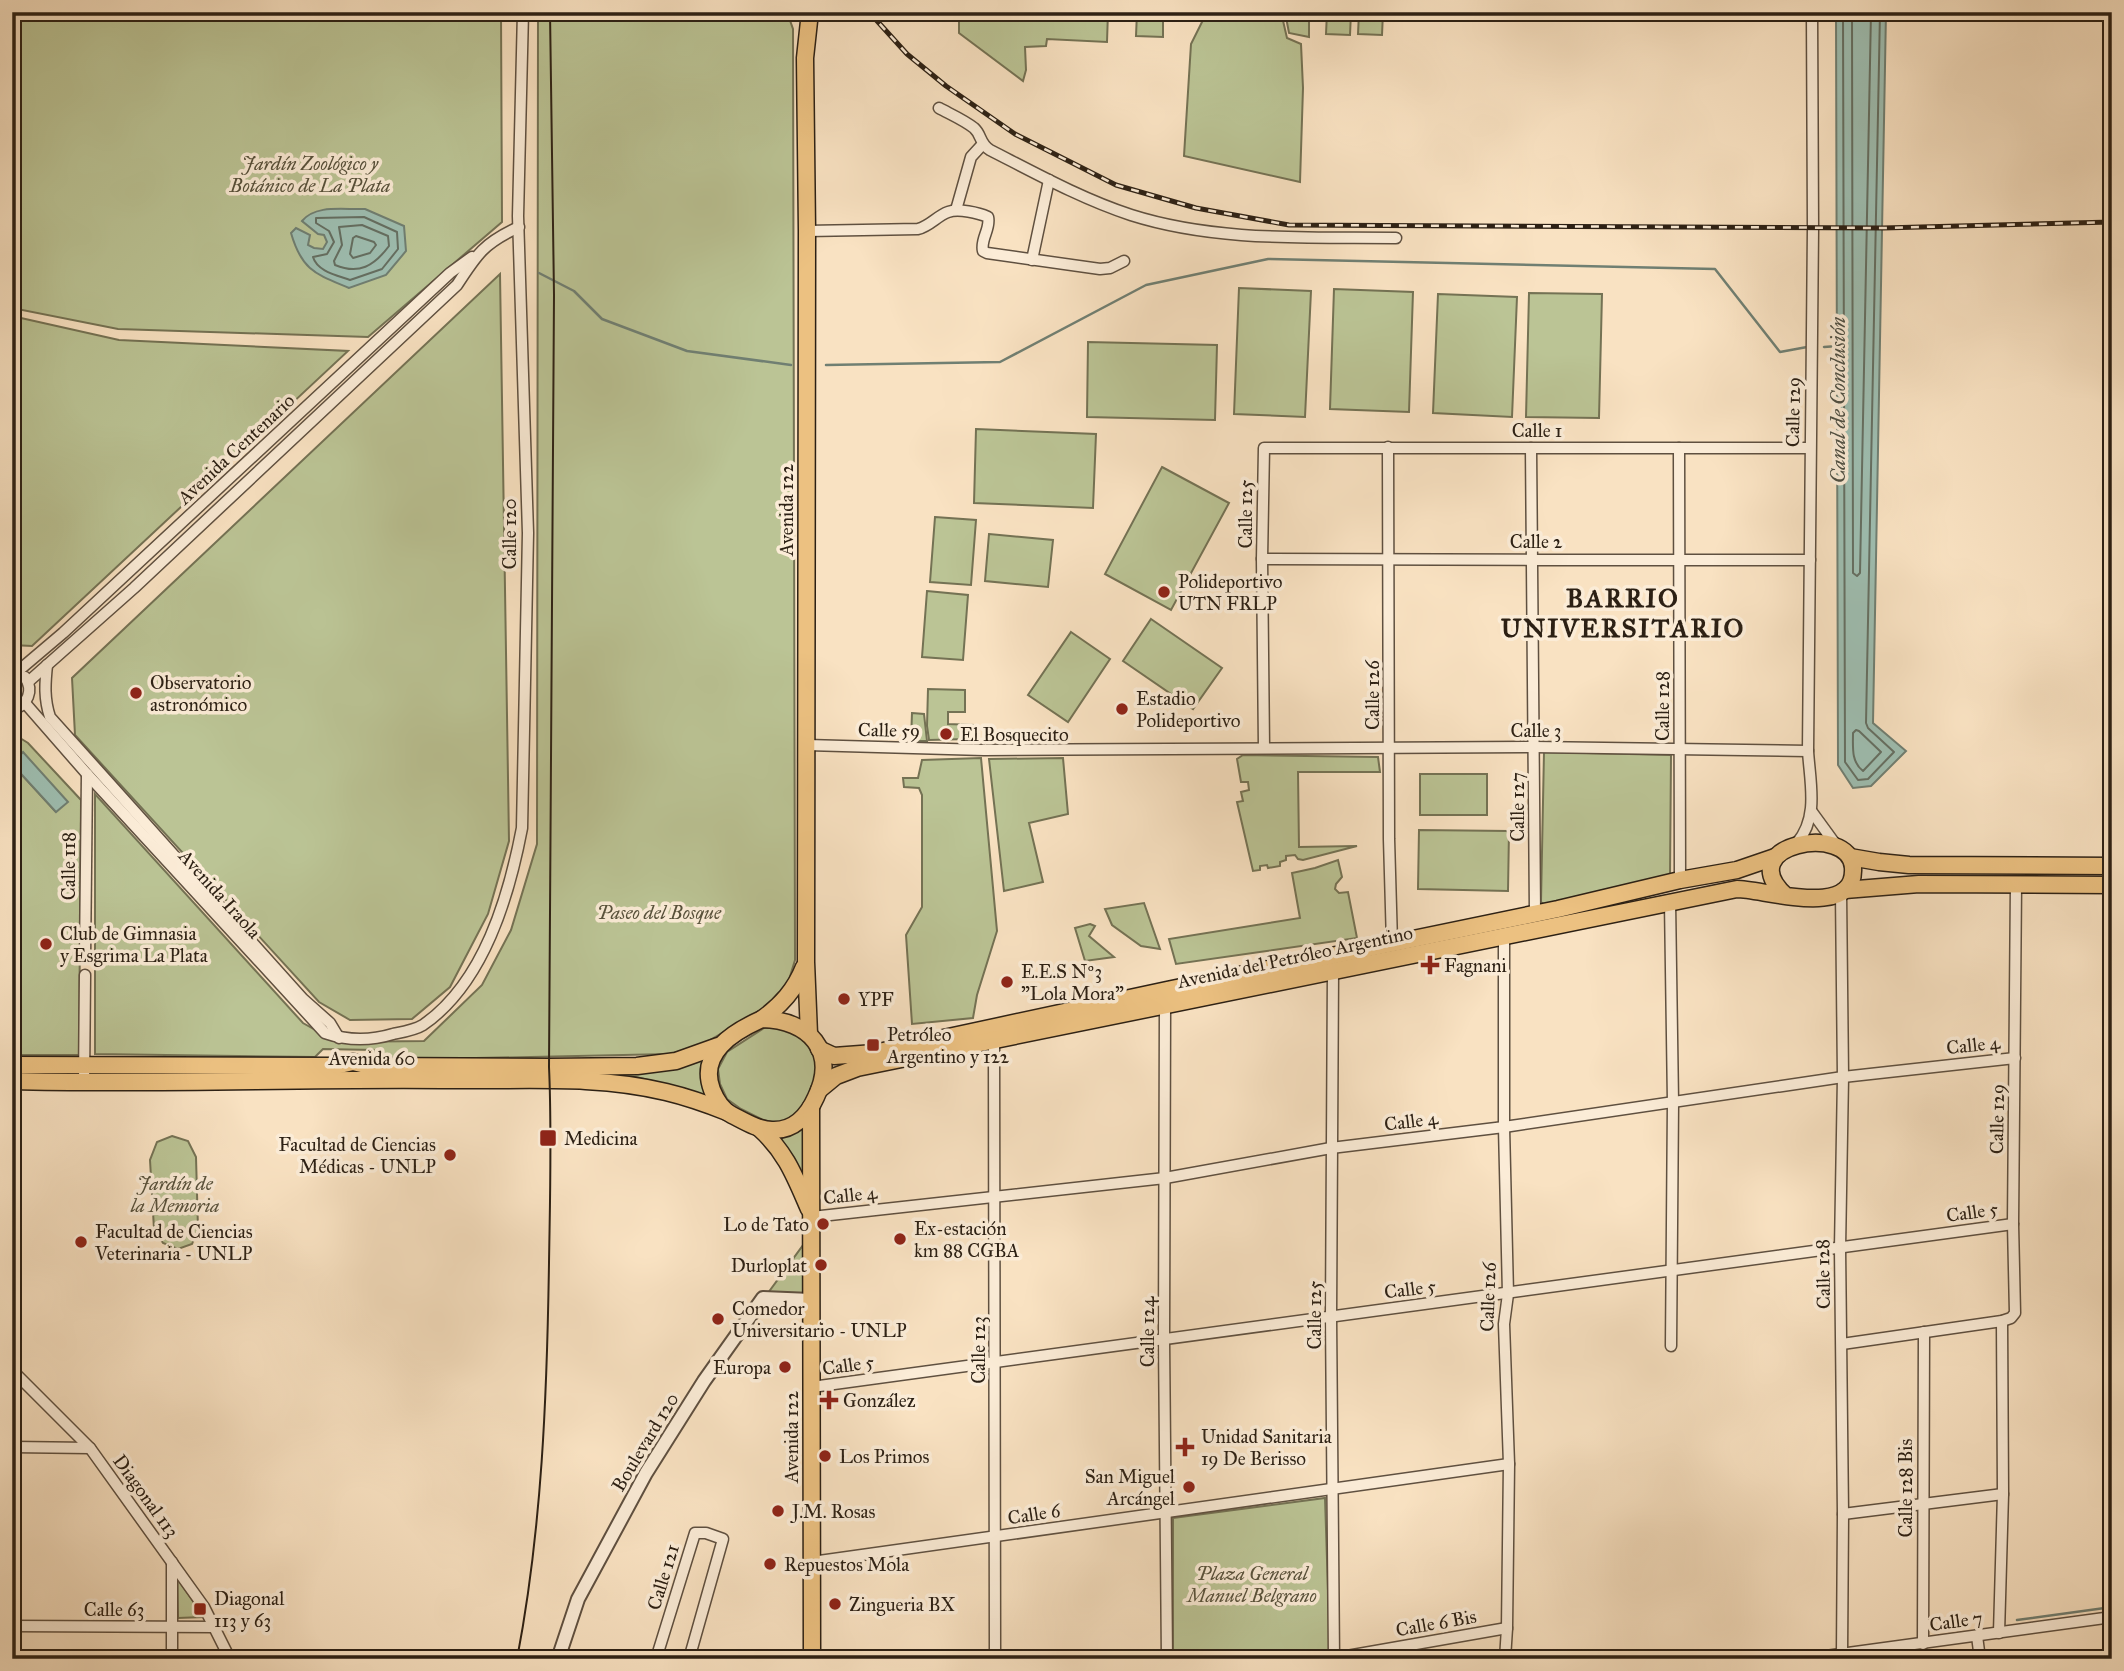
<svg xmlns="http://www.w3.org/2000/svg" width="2124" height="1671" viewBox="0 0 2124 1671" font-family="'IM FELL Great Primer',serif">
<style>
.green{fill:#bbc495;stroke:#747254;stroke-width:2}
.water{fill:#9ebeb1;stroke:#707f72;stroke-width:2}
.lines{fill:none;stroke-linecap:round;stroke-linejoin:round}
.shore{stroke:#656f62;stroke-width:2}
.stream{stroke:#707f72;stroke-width:2.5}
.minor-casing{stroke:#5f5040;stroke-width:13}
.tertiary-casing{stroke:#5f5040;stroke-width:16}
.primary-casing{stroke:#2c2014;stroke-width:19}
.trunk-casing{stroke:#2c2014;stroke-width:19}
.minor{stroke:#fbecd7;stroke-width:10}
.tertiary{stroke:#fbecd7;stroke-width:12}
.primary{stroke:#ecc181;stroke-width:16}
.trunk{stroke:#ecc181;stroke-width:16}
.tram{stroke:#2c2014;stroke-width:2}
.rail-casing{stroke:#2c2014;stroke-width:5}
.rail{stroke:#fbecd7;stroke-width:2.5;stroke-dasharray:8;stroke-linecap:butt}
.poi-dot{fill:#8f2418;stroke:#fbecd7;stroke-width:2.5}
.labels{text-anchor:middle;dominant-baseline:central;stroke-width:7;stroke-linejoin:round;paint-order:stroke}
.park-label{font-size:19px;font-style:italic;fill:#57513b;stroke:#fbecd7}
.street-label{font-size:19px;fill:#2c2014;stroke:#fbecd7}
.poi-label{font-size:19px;fill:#2c2014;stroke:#fbecd7;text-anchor:start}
.water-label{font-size:21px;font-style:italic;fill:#4e4f43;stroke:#fbecd7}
.district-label{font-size:26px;font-weight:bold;letter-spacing:2px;fill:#2c2014;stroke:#fbecd7}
</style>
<rect width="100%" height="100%" fill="#f9e2c2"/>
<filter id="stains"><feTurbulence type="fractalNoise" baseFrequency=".00286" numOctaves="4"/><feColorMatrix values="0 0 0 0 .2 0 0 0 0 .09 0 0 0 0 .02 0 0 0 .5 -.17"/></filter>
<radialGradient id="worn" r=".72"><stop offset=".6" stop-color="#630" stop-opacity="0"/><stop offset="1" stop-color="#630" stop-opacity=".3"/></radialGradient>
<!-- green -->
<g class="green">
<path d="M12 12H501L502 222 368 337 118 329 12 308Z"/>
<path d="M538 12H787L793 29 795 960 785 993 767 1007 698 1047 669 1054 383 1060 374 1050 323 1049 315 1057 95 1054V794L303 1023 337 1042 424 1041 482 985 511 930 537 844Z"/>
<path d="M959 12H1108L1107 42 1047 39 1046 46 1025 47 1026 70 1023 81 959 33Z"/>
<path d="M1137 12H1163V37L1136 36Z"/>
<path d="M1207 12H1281L1287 38 1301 44 1303 88 1300 182 1184 156 1191 44Z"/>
<path d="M1285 12H1309V37L1289 33Z"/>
<path d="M1327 12H1351L1350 35 1326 34Z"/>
<path d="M1359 12H1383L1382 35 1358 34Z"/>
<path d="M500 274 509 841 488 914 450 987 412 1019 350 1020 319 1002 75 735 72 678Z"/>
<path d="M1239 288 1311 291 1305 417 1234 414Z"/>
<path d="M1334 289 1413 292 1409 412 1330 409Z"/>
<path d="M1529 293 1602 294 1599 418 1526 417Z"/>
<path d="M1438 294 1517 297 1512 417 1433 413Z"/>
<path d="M12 316 119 340 348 351 32 646 12 645Z"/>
<path d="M1088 342 1217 345 1215 420 1087 417Z"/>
<path d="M976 429 1096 434 1093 508 974 503Z"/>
<path d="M1162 467 1229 503 1171 610 1105 574Z"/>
<path d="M935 517 976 520 971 585 930 582Z"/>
<path d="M989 534 1053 540 1048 587 985 581Z"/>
<path d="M927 591 968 595 963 660 922 657Z"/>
<path d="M1151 619 1222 668 1193 709 1123 661Z"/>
<path d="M1071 632 1110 659 1068 722 1028 695Z"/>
<path d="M928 689 965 690V712H948V724L974 725 978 730 968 739 929 740 927 726Z"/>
<path d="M912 713 924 714 927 741H911Z"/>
<path d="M20 738 28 743 81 800 79 1055H12V764L56 812 23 753 12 762V739Z"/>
<path d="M1544 752 1671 755 1670 877 1547 906 1541 902Z"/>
<path d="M1243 755 1378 757 1380 772H1298L1299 847 1357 846 1303 860 1298 859 1295 855 1286 856V860L1280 862V866L1268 868 1267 865 1260 866V870L1253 871 1237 802 1243 801 1241 792 1249 790 1248 782H1241L1237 759Z"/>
<path d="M981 758 997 931 977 995 973 1018 912 1024 906 935 922 907V795L919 788 904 787 903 778H918L922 760Z"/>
<path d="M1063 758 1068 814 1029 823 1043 882 1004 891 989 759Z"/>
<rect x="1420" y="774" width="67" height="41"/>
<path d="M1419 830 1509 831 1508 891 1418 889Z"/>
<path d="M1338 860 1342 877 1336 884 1335 889 1339 893 1348 892 1357 938 1176 964 1169 939 1300 918 1292 873 1315 868Z"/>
<path d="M1144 903 1160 949 1141 946 1112 925 1105 909Z"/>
<path d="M1090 924 1095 926 1089 936 1114 957 1085 961 1075 928Z"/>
<path d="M764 1028H780L797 1034 808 1043 818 1057 815 1090 796 1118 778 1123 763 1120 741 1109 727 1099 720 1084 718 1069 727 1052Z"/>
<path d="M705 1058 708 1098 673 1086 636 1077 557 1076Z"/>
<path d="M803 1129 805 1188 794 1161 780 1138Z"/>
<path d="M172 1136 188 1141 196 1157 198 1229 192 1244 178 1249 163 1243 154 1229 150 1160 157 1142Z"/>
<path d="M809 1237 808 1298 768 1293Z"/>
<path d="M1325 1498 1330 1652 1292 1659H1173V1518Z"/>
<path d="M177 1578 204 1617 178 1618Z"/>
</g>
<!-- water -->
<g class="water">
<path d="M1836 12H1886L1873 723 1906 751 1871 786 1853 788 1838 765Z"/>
<path d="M365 209 404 226 406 251 386 275 349 288C316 274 302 271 291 233L296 228 310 235 308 245 314 248 323 249 327 242 324 235 318 234 302 221C316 204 344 210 365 209Z"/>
<path d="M23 752 68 802 56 812 12 764Z"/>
</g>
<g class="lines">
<!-- shore -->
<g class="shore">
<path d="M1843 12 1845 762 1858 780 1868 779 1894 752 1868 728 1866 723 1880 12"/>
<path d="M1852 12 1853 573 1857 576 1860 573 1871 12"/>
<path d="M364 217 397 232 398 249 382 269 350 280C336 275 317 271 313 257L327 254 334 242 329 231 316 223V218Z"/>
<path d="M362 225 388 236 389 246C374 266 359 275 335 265L334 261 342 245 339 227Z"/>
<path d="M356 236 374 242 376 245 370 253 353 258 350 254 353 238Z"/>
<path d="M1856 730 1859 731 1881 752 1863 771C1851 762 1853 747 1853 733Z"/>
</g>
<!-- stream -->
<g class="stream">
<path d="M539 273 574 291 602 319 687 351 791 365"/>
<path d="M1824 347 1838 346"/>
<path d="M826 365 1000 362 1146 285 1268 259 1715 269 1780 352 1807 347"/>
<path d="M2017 1620 2112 1607"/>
</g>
<!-- minor casing -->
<g class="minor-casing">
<g id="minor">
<path d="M939 108C950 114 964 120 974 128 982 135 979 143 990 150 1035 173 1082 199 1131 215 1216 242 1308 237 1396 238"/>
<path d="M956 210 971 157 982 145"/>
<path d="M807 231 918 229C930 226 937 216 948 212 958 208 979 213 988 217 991 229 980 239 983 251L987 253 1100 269 1110 268 1124 261"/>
<path d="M1032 260 1049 180"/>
<path d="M1388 447 1389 839 1392 943"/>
<path d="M1531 448 1535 913"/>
<path d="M1679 448 1680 880"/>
<path d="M1262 559C1445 561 1627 559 1810 560"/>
<path d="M47 665C45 684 44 699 50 717L303 999 330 1023 339 1038"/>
<path d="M17 672 63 633 450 273 472 257"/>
<path d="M28 682 134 588 457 285C477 254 484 243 519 227"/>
<path d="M25 703 87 774 325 1033C348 1041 370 1041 393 1034 403 1032 415 1030 423 1025 484 983 509 896 522 828L528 533 518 216 523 12"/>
<path d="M12 710C28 705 34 691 25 677"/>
<path d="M807 745 984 750 1534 747 1808 751"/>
<path d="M1264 748 1262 559 1264 448H1810"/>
<path d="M1812 812 1836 845"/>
<path d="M1797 843C1819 817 1810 783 1808 751L1813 228 1812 12"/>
<path d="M1841 893 1843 1077 1840 1248 1843 1514 1842 1655"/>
<path d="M1670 902 1673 1102 1671 1346"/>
<path d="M1504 936V1127L1508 1294 1504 1324 1509 1464 1507 1628 1505 1659"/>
<path d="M85 958 87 774"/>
<path d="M1333 971 1331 1317 1334 1659"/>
<path d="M1165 1006 1164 1340 1167 1659"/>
<path d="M994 1041 995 1659"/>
<path d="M84 1083 85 975"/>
<path d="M812 1217 1165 1178 1331 1148 1504 1127 1843 1077 2015 1058"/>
<path d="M1842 1344 2002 1321 2011 1318 2015 1313 2013 1224 2016 884"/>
<path d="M12 1370 90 1448 204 1607 230 1659"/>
<path d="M812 1387 2013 1224"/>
<path d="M12 1447 90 1448"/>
<path d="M1843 1514 2003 1494"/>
<path d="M172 1562V1659"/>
<path d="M812 1562C1045 1531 1277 1495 1509 1464"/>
<path d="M12 1626 215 1627"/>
<path d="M1999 1633 2003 1494 2002 1321"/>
<path d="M1977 1636 1980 1659"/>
<path d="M1923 1644 1924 1332"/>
<path d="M656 1659 695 1533H706L723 1539 689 1659"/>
<path d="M1330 1659 1507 1628"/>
<path d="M1804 1659 2112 1617"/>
</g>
</g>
<!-- tertiary casing -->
<g class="tertiary-casing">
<path id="tertiary" d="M558 1659 578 1599 646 1473 704 1381 763 1298 811 1300"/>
</g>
<!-- primary casing -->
<g class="primary-casing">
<g id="primary">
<path d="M1850 857 1879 862 1909 865 2112 866"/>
<path d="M1845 890 1919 884 2112 885"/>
<path d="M819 1049 834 1056 874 1053 1167 990 1558 909 1680 880 1737 870 1775 857"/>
<path d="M12 1065 335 1066 353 1062 370 1066 549 1067 637 1066 676 1061 718 1046"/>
<path d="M12 1081C160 1085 307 1078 454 1080 524 1081 598 1075 666 1092 687 1097 707 1104 727 1112"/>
<path d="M819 1090 836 1076 857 1068 1737 889C1764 889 1856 920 1853 868 1851 822 1729 844 1786 896"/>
</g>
</g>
<!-- trunk casing -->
<g class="trunk-casing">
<g id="trunk">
<path d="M762 1019C809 1020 838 1051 816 1097 808 1115 794 1131 772 1130 758 1130 744 1121 732 1115 722 1110 716 1100 712 1090 698 1053 733 1032 762 1019Z"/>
<path d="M762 1019C781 1005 795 990 804 967"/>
<path d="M809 1034 806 962 807 231 805 58 810 12"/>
<path d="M811 1107 812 1659"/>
<path d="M759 1128C786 1152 795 1177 809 1209"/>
</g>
</g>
<!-- minor -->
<use href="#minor" class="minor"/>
<!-- tertiary -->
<use href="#tertiary" class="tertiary"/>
<!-- primary -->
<use href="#primary" class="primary"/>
<!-- trunk -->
<use href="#trunk" class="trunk"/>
<!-- tram -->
<path class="tram" d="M517 1659C542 1529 547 1395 549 1263 550 1198 552 1132 549 1067L554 295 550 12"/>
<!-- rail casing -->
<g class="rail-casing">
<path id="rail" d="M869 12 907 54 946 86 1015 134 1116 185 1196 208 1289 225 1883 228 2112 222"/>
</g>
<!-- rail -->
<use href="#rail" class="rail"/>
</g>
<!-- markers -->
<g class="poi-dot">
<circle cx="1164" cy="592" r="7"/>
<circle cx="136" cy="693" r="7"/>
<circle cx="1122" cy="709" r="7"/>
<circle cx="946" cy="734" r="7"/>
<circle cx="46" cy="944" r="7"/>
<path d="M1426.5 954.5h7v7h7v7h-7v7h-7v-7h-7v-7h7z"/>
<circle cx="1007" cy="982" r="7"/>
<circle cx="844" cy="999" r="7"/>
<rect x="866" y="1038" width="14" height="14" rx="3.5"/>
<rect x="539" y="1129" width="18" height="18" rx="3.5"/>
<circle cx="450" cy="1155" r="7"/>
<circle cx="823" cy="1224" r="7"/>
<circle cx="900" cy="1239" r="7"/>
<circle cx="81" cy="1242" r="7"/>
<circle cx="821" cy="1265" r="7"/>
<circle cx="718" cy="1319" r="7"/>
<circle cx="785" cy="1367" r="7"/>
<path d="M825.5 1389.5h7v7h7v7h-7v7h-7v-7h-7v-7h7z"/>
<path d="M1181.5 1436.5h7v7h7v7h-7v7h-7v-7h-7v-7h7z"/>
<circle cx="825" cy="1456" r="7"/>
<circle cx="1189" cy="1487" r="7"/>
<circle cx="778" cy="1511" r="7"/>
<circle cx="770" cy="1564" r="7"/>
<circle cx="835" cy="1604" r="7"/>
<rect x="193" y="1602" width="14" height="14" rx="3.5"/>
</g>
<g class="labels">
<!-- park labels -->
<g class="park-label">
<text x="310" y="163">Jardín Zoológico y<tspan x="310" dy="22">Botánico de La Plata</tspan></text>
<text x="659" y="912">Paseo del Bosque</text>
<text x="175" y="1183">Jardín de<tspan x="175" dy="22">la Memoria</tspan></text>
<text x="1252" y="1573">Plaza General<tspan x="1252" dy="22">Manuel Belgrano</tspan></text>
</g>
<!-- street labels -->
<g class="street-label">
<text transform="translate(1793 412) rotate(-89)">Calle 129</text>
<text x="1537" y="430">Calle 1</text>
<text transform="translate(236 449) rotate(-43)">Avenida Centenario</text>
<text transform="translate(786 510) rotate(-90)">Avenida 122</text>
<text transform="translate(1245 514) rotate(-90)">Calle 125</text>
<text transform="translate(509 534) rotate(-90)">Calle 120</text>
<text x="1536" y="541">Calle 2</text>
<text transform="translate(1372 695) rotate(-90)">Calle 126</text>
<text transform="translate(1662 706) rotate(-90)">Calle 128</text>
<text transform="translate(889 730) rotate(1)">Calle 59</text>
<text x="1536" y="730">Calle 3</text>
<text transform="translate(1517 807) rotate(-90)">Calle 127</text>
<text transform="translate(68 866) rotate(-90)">Calle 118</text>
<text transform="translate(220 894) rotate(48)">Avenida Iraola</text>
<text transform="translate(1295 957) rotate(-12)">Avenida del Petróleo Argentino</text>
<text transform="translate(1973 1045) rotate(-6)">Calle 4</text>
<text x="372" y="1058">Avenida 60</text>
<text transform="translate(1997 1119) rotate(-89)">Calle 129</text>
<text transform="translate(1411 1121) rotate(-7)">Calle 4</text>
<text transform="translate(850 1195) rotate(-6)">Calle 4</text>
<text transform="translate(1972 1212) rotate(-8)">Calle 5</text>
<text transform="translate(1823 1274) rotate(-91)">Calle 128</text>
<text transform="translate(1410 1289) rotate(-7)">Calle 5</text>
<text transform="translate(1488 1297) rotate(-88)">Calle 126</text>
<text transform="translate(1314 1315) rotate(-90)">Calle 125</text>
<text transform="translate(1147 1332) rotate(-90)">Calle 124</text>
<text transform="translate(978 1350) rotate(-90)">Calle 123</text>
<text transform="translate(848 1365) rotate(-8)">Calle 5</text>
<text transform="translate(791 1437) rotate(-90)">Avenida 122</text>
<text transform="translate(645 1442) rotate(-59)">Boulevard 120</text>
<text transform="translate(1905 1488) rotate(-90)">Calle 128 Bis</text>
<text transform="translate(146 1496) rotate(54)">Diagonal 113</text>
<text transform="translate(1034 1514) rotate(-9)">Calle 6</text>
<text transform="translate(663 1577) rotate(-73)">Calle 121</text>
<text x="114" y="1609">Calle 63</text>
<text transform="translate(1956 1621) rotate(-8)">Calle 7</text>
<text transform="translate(1436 1623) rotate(-10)">Calle 6 Bis</text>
</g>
<!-- poi labels -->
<g class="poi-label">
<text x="1178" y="581">Polideportivo<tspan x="1178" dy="22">UTN FRLP</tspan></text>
<text x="150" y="682">Observatorio<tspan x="150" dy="22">astronómico</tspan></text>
<text x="1136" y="698">Estadio<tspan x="1136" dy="22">Polideportivo</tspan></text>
<text x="960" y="734">El Bosquecito</text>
<text x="60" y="933">Club de Gimnasia<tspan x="60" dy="22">y Esgrima La Plata</tspan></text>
<text x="1444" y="965">Fagnani</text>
<text x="1021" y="971">E.E.S Nº3<tspan x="1021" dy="22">"Lola Mora"</tspan></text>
<text x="858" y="999">YPF</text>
<text x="887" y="1034">Petróleo<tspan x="887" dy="22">Argentino y 122</tspan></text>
<text x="564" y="1138">Medicina</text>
<text x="436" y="1144" text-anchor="end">Facultad de Ciencias<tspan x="436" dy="22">Médicas - UNLP</tspan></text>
<text x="809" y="1224" text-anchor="end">Lo de Tato</text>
<text x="914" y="1228">Ex-estación<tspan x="914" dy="22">km 88 CGBA</tspan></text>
<text x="95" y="1231">Facultad de Ciencias<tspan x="95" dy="22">Veterinaria - UNLP</tspan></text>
<text x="807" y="1265" text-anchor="end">Durloplat</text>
<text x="732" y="1308">Comedor<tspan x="732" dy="22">Universitario - UNLP</tspan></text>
<text x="771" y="1367" text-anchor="end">Europa</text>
<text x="843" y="1400">González</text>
<text x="1201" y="1436">Unidad Sanitaria<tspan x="1201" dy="22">19 De Berisso</tspan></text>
<text x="839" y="1456">Los Primos</text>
<text x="1175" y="1476" text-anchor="end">San Miguel<tspan x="1175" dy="22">Arcángel</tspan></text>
<text x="792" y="1511">J.M. Rosas</text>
<text x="784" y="1564">Repuestos Mola</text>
<text x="214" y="1598">Diagonal<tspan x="214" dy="22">113 y 63</tspan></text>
<text x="849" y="1604">Zingueria BX</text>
</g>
<!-- water labels -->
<g class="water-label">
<text transform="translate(1838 400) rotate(-90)">Canal de Conclusión</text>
</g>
<!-- district labels -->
<g class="district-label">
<text x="1623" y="598">BARRIO<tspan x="1623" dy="30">UNIVERSITARIO</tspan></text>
</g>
</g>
<!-- margin -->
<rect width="2124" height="1671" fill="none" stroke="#f9e2c2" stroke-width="42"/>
<rect x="14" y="14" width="2096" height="1643" fill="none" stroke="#2c2014" stroke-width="3.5"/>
<rect x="21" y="21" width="2082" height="1629" fill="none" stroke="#2c2014" stroke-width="2"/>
<rect width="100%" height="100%" filter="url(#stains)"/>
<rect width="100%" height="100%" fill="url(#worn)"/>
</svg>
